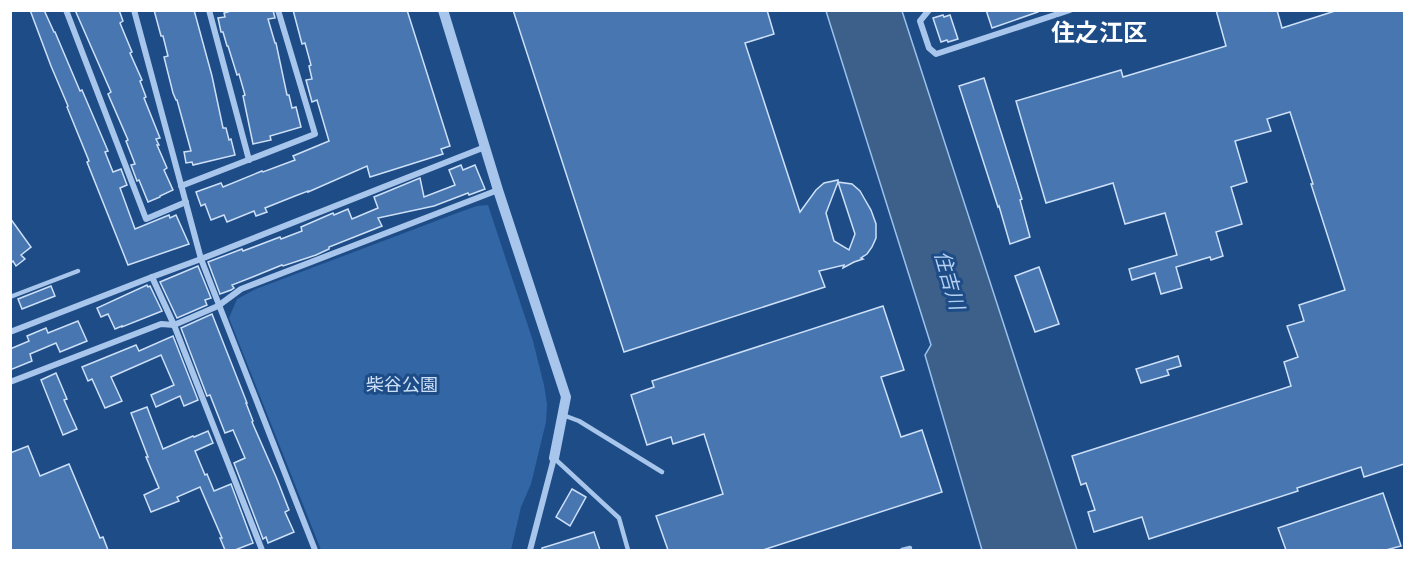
<svg xmlns="http://www.w3.org/2000/svg" width="1415" height="561" viewBox="0 0 1415 561" font-family="'Asap Condensed','Noto Sans JP',sans-serif">
<style>
.green{fill:#3266a5}
.water{fill:#3d608a;stroke:#9bc1ec;stroke-width:1.5}
.building{fill:#4776b0;stroke:#cde0f8;stroke-width:1.5;fill-rule:evenodd}
.lines{fill:none;stroke-linecap:round;stroke-linejoin:round}
.service{stroke:#a8c6eb;stroke-width:4.5}
.minor{stroke:#a8c6eb;stroke-width:6}
.tertiary{stroke:#a8c6eb;stroke-width:10}
.labels{text-anchor:middle;dominant-baseline:central;stroke-width:6;stroke-linejoin:round;paint-order:stroke}
.park-label{font-size:18px;fill:#cde0f8;stroke:#1e4c87}
.water-label{font-size:20px;font-style:italic;fill:#b3d0f2;stroke:#1e4c87}
.district-label{font-size:24px;font-weight:bold;fill:#fff;stroke:#1e4c87}
</style>
<rect width="100%" height="100%" fill="#1e4c87"/>
<!-- green -->
<path class="green" d="M488 205 533 341 544 385 547 404 546 422 531 484 521 507 511 550H321L229 318 237 299 256 289 457 213 477 206Z"/>
<!-- water -->
<path class="water" d="M826 11H902L1077 550H982L925 355 931 345Z"/>
<!-- building -->
<g class="building">
<path d="M30 10H44L54 32H55L80 91 82 90 108 151 105 152 113 172 121 169 127 185 120 188 135 229 169 215 170 218 176 215 189 244 128 265 87 162 89 161 67 107 68 106 51 66Z"/>
<path d="M75 10H119L123 21 120 23 132 52 130 53 142 80 140 81 146 97 144 98 160 138 156 139 159 145H157L167 168 164 170 173 190 160 196V197L148 202 139 180 137 181 131 165 135 164 126 141 128 140 108 94 111 92Z"/>
<path d="M154 10H194L212 76 223 128H226L229 140 231 139 235 155 193 165 192 162 186 163 184 152 191 151 177 100H176L173 93 164 57 168 56 163 36H161Z"/>
<path d="M234 10H273L275 18 268 19 275 43H276L287 95H289L292 108 296 107 301 127 270 136 271 140 253 144 243 96 245 95 239 74 237 75 228 46H227L223 32H221L218 18 225 17 224 13Z"/>
<path d="M293 10H407L450 146 441 149 443 154 370 177 367 166 308 192V191L295 196 265 208 267 212 256 216 254 211 227 222 224 215 211 220 205 204 201 206 196 192 221 183 223 187 262 171 263 172 295 160 293 156 329 141 317 100 312 102 306 80 312 79 309 66 311 65 305 43 302 44Z"/>
<path d="M513 10H767L774 34 745 43 800 212 816 190 824 183 838 180V182L852 184 860 191 864 198 871 210 876 224V238L872 247 867 254 861 258 863 259 854 262 843 268 844 265 819 271 825 287 624 352ZM838 182 855 234 849 250 834 241 826 213Z"/>
<path d="M986 10H1038V12L992 28Z"/>
<path d="M1216 10H1277L1282 28 1338 10H1404V464L1364 477 1361 467 1297 488 1298 491 1149 539 1142 517 1094 532 1088 512 1095 510 1086 483 1081 485 1072 456 1291 386 1284 362 1298 357 1287 326 1304 321 1299 305 1345 290 1311 184H1313L1290 112 1267 119 1271 131 1235 141 1247 182 1231 187 1242 224 1216 232 1223 256 1211 260 1210 257 1176 267 1182 288 1161 294 1155 273 1132 280 1129 269 1177 255 1165 213 1125 224 1113 183 1046 203 1016 101 1121 70 1123 77 1226 46Z"/>
<path d="M943 15 944 17 950 15 958 39 948 42 947 40 941 42 933 18Z"/>
<path d="M984 78 1022 199 1020 200 1030 237 1010 244 999 206 998 207 959 86Z"/>
<path d="M461 165 463 170 475 165 485 189 469 195 468 193 434 206 378 218 382 226 329 247V249L316 255 283 266 282 265 255 276 232 285 234 288 231 290 220 294 208 262 242 249 243 251 280 237 281 239 302 231 301 227 333 213 334 215 348 209 352 219 378 208 374 197 420 178 424 197 455 185 449 170Z"/>
<path d="M10 218 31 247 21 255 25 259 16 266 13 261 10 263Z"/>
<path d="M198 266 211 298 205 300 207 305 177 318 160 282Z"/>
<path d="M1039 267 1059 324 1035 332 1015 276Z"/>
<path d="M147 285 148 287 150 286 162 311 122 327V326L115 329 108 314 101 317 97 308Z"/>
<path d="M51 286 55 296 22 309 18 299Z"/>
<path d="M883 306 904 370 881 377 901 437 922 430 942 492 763 550H668L656 516 723 494 704 434 673 444 671 437 647 445 631 395 654 387 652 381Z"/>
<path d="M212 314 247 403H246L253 421 252 422 277 479 289 510 285 512 294 532 268 543 266 537 263 539 234 463 245 458 233 430 225 433 210 395 207 396 181 328Z"/>
<path d="M78 321 87 341 60 352 56 343 30 354 32 361 10 370V349L29 341 27 336 46 328 48 333Z"/>
<path d="M173 336 198 400 184 406 180 396 156 407 151 395 174 385 161 355 111 377 122 401 105 408 92 379 88 381 82 367 136 345 139 351Z"/>
<path d="M1178 356 1181 366 1167 370 1169 375 1141 383 1136 369Z"/>
<path d="M56 373 67 399 64 400 77 429 63 435 41 380Z"/>
<path d="M147 407 163 449 193 436 194 437 208 431 213 443 195 451 205 475 207 474 214 491 231 484 253 543 235 550H225L220 538H222L200 487 177 497 179 501 151 512 144 495 159 488 146 457H148L131 413Z"/>
<path d="M28 446 40 476 69 464 100 538 103 537 108 550H10V453Z"/>
<path d="M572 489 586 497 570 526 556 517Z"/>
<path d="M1383 493 1401 546 1386 550H1286L1278 528Z"/>
<path d="M594 532 600 550H542V548Z"/>
</g>
<g class="lines">
<!-- service -->
<g class="service">
<path d="M10 297 78 271"/>
<path d="M563 415 579 421 662 472"/>
<path d="M554 458 619 518 628 550"/>
<path d="M902 550 910 548"/>
</g>
<!-- minor -->
<g class="minor">
<path d="M66 10 146 219 186 202"/>
<path d="M134 10 201 259 315 550"/>
<path d="M209 10 249 160"/>
<path d="M929 10 920 21 929 48 936 54 1070 10"/>
<path d="M181 186 315 134 278 10"/>
<path d="M152 277 174 325 262 550"/>
<path d="M10 332 152 277 201 259 485 147"/>
<path d="M10 382 161 324 174 325 218 306 241 289 498 190"/>
<path d="M530 550 554 458"/>
</g>
<!-- tertiary -->
<path class="tertiary" d="M443 10 498 190 566 397 554 458"/>
</g>
<g class="labels">
<!-- park labels -->
<g class="park-label">
<text x="402" y="384">柴谷公園</text>
</g>
<!-- water labels -->
<g class="water-label">
<text transform="translate(950 280) rotate(74)">住吉川</text>
</g>
<!-- district labels -->
<g class="district-label">
<text x="1099" y="32">住之江区</text>
</g>
</g>
<!-- border -->
<rect width="1415" height="561" fill="none" stroke="#ffffff" stroke-width="24"/>
</svg>
